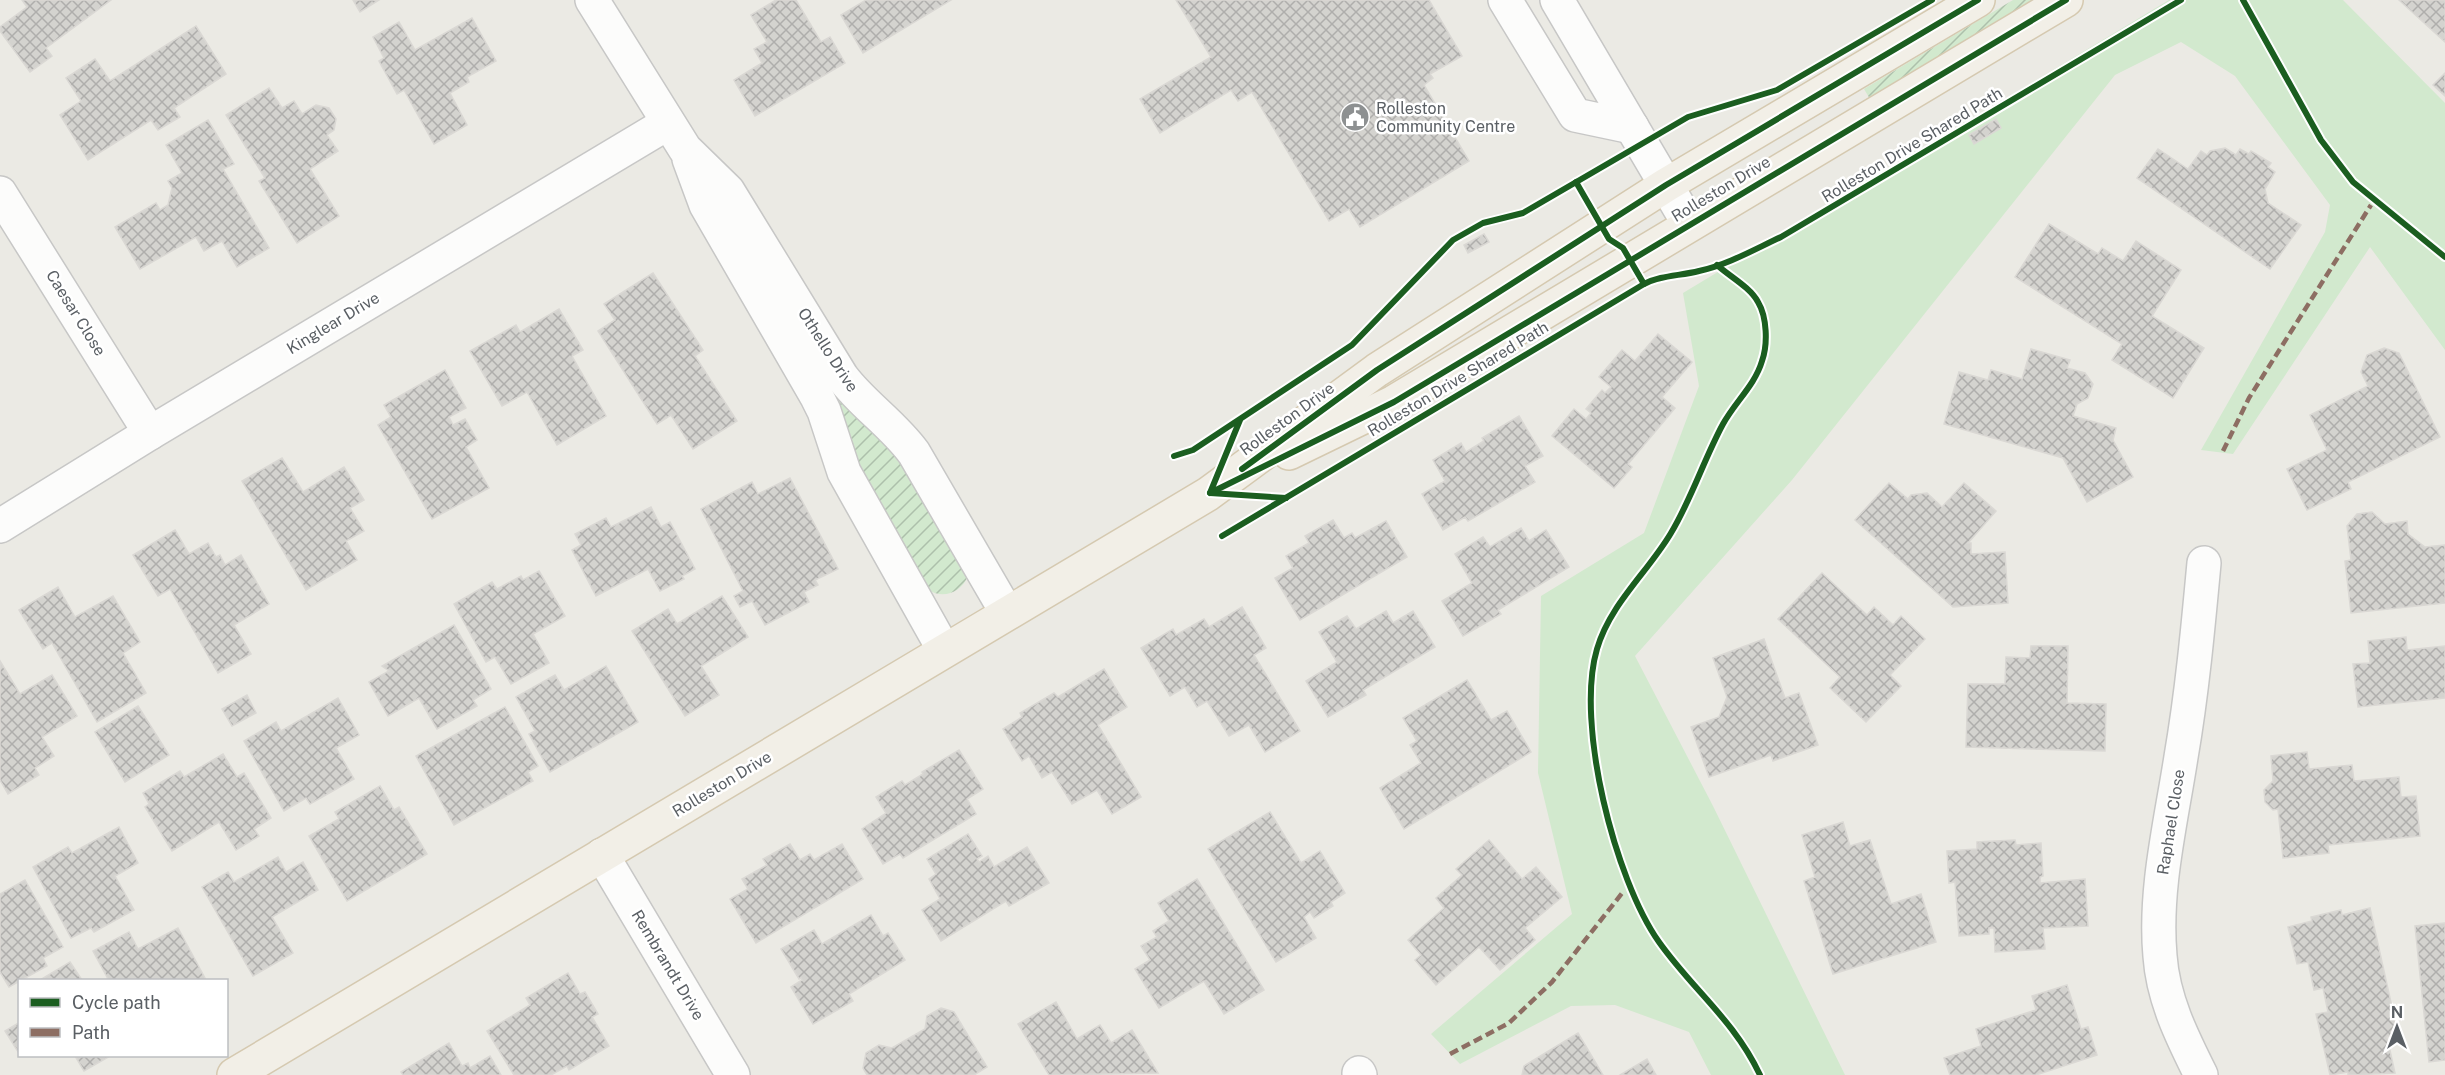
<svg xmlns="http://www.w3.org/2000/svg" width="2445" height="1075" viewBox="0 0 2445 1075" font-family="'Public Sans',sans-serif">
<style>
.park{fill:#d2e9ce}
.garden{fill:url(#garden-furrows)}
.building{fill:url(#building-cross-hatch);stroke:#dad8d4;stroke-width:1.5}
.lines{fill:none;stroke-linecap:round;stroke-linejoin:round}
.minor-casing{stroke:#c7c7c6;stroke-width:36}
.major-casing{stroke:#d5c9b0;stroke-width:36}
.minor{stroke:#fcfcfb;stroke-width:33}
.major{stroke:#f2efe7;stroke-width:33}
.quiet{stroke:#8d6e63;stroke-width:4.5;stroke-dasharray:9 4.5;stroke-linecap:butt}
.cycleway-casing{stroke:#fff;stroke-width:10}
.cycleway{stroke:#1b5e20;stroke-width:6}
.labels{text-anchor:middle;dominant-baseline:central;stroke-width:5;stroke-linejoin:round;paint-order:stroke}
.poi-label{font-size:16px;fill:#5a5f64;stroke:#fff;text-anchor:start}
.street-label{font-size:16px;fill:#5a5f64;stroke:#fff}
</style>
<defs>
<pattern id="garden-furrows" width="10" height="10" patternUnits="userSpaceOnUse" patternTransform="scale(1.5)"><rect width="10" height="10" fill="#d2e9ce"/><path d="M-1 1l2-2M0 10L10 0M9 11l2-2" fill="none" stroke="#adc0ab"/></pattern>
<pattern id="building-cross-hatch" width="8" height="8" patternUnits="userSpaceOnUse" patternTransform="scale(1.5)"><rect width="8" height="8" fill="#d4d3cf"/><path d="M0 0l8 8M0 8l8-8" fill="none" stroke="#afaeac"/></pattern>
</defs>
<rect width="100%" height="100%" fill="#ebeae4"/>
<!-- park -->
<path class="park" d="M2169 0H2343L2445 103V350L2370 247 2233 454 2201 450 2325 232 2330 205 2235 76 2181 42 2115 75 1792 480 1635 656 1713 806 1845 1075H1711L1689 1032 1615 1005 1571 1006 1460 1064 1431 1034 1572 914 1538 773 1541 596 1644 533 1699 386 1683 293Z"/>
<!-- garden -->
<g class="garden">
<path d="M2013 0H2037L1870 99 1864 89Z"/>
<path d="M711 196 881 428 968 576C961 593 942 600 927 589Z"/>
</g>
<!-- building -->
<g class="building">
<path d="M22 0H111L46 48 52 56 30 72 0 31V27L27 7Z"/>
<path d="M353 0H379L360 12Z"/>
<path d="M776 0H796L821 42 830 37 845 63 755 116 734 80 762 63 754 49 767 42 751 15Z"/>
<path d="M866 0H951L863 53 841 15Z"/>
<path d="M1176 0H1429L1462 56 1430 74 1433 78 1424 85 1469 161 1360 227 1349 209 1329 221 1252 92 1238 101 1231 90 1160 133 1140 99 1211 57Z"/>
<path d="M2399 0H2445V42Z"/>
<path d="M472 18 496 61 467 77 469 82 450 93 467 125 434 144 404 90 397 94 379 61 384 58 373 37 399 22 415 50Z"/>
<path d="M196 26 226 74 174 108 180 117 158 130 151 120 88 160 60 115 81 101 66 78 95 59 110 81Z"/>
<path d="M2445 73V96L2433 85Z"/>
<path d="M269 88 282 108 294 101 302 114 316 105 329 108 336 119 334 130 327 135 338 151 310 169 339 216 297 243 259 181 265 178 226 115Z"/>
<path d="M1996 119 2001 128 1974 144 1969 135Z"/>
<path d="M208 120 234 164 223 169 269 248 237 267 222 241 204 251 196 237 140 269 115 227 156 203 160 210 168 205 172 188 168 181 182 173 166 145Z"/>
<path d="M2225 148 2236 155 2240 149 2249 154 2251 151 2271 163 2268 167 2275 172 2265 189 2268 203 2301 225 2270 269 2137 178 2158 149 2188 169 2201 151 2207 155 2210 151Z"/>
<path d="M2049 224 2098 254 2102 248 2123 261 2136 241 2181 270 2152 316 2204 348 2173 398 2112 360 2122 344 2015 277Z"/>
<path d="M1484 234 1489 242 1468 253 1464 245Z"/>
<path d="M653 273 703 350 695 356 737 421 693 449 671 415 657 424 598 331 615 320 604 304Z"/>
<path d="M559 309 583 350 572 356 606 416 557 445 527 392 502 406 470 351 516 325 520 332Z"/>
<path d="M1658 334 1692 362 1662 397 1675 408 1628 464 1632 467 1614 488 1552 436 1574 409 1586 419 1591 413 1586 409 1602 390 1605 393 1611 387 1599 377 1622 350 1635 361Z"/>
<path d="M2384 348 2399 353 2440 437 2348 482 2351 489 2307 510 2287 469 2327 450 2310 415 2368 386 2361 372 2367 355Z"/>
<path d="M2031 349 2070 360 2067 368 2085 373 2093 384 2088 398 2077 404 2073 416 2116 428 2113 440 2133 477 2087 502 2063 458 1944 424 1959 372 1988 380 1991 370 2022 379Z"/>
<path d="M445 370 466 408 449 417 453 425 465 419 477 440 466 447 489 488 432 519 378 425 391 417 384 405Z"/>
<path d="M1519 416 1543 456 1525 466 1535 482 1468 521 1465 517 1443 530 1422 494 1445 481 1433 460 1461 443 1466 452 1484 441 1482 438Z"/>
<path d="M282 458 303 492 344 467 364 500 350 508 364 531 346 541 357 560 306 590 242 481Z"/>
<path d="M790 478 838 569 815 580 818 585 804 592 809 602 765 625 752 601 740 607 734 596 743 591 701 509 752 482 758 494Z"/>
<path d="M1889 483 1908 499 1911 495 1927 493 1942 507 1964 483 1996 511 1968 543H1971V554L2005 552 2008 603 1953 607 1855 520Z"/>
<path d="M651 507 661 527 670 522 695 569 682 576 684 579 660 591 648 569 596 596 572 550 581 545 575 534 606 518 611 527Z"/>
<path d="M2372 512 2385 524 2407 521 2408 534 2425 547 2445 545V603L2351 613 2345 561 2351 560 2347 526 2357 514Z"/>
<path d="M1333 520 1344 538 1352 533 1355 538 1386 521 1407 557 1300 620 1275 578 1293 568 1286 556 1309 543 1305 536Z"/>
<path d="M1521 528 1529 541 1546 530 1569 567 1498 610 1501 614 1463 636 1442 601 1472 583 1455 554 1483 537 1490 547Z"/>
<path d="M175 530 189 554 208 543 216 557 220 555 225 565 241 555 269 604 234 625 251 654 218 673 170 589 158 596 133 555Z"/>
<path d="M539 571 565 616 533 634 549 663 511 684 495 657 486 662 454 604 492 582 497 589 521 576 523 580Z"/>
<path d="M1822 573 1867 615 1874 607 1893 625 1901 616 1925 639 1890 675 1901 686 1866 722 1830 688 1840 677 1778 619Z"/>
<path d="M58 587 75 617 113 596 140 642 123 653 146 693 97 722 52 643 43 649 19 610Z"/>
<path d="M722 596 748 637 701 666 719 695 685 716 632 631 668 609 677 624Z"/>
<path d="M1242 607 1266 648 1254 655 1300 731 1265 752 1249 725 1229 736 1207 701 1197 707 1185 687 1170 696 1141 648 1173 629 1176 635 1204 619 1209 627Z"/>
<path d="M1386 611 1393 623 1413 611 1435 647 1363 690 1366 695 1328 717 1306 681 1337 662 1319 632 1347 616 1356 629Z"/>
<path d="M454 625 491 689 473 700 477 706 437 729 419 698 388 716 369 682 389 671 382 666Z"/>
<path d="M2406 637 2407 650 2445 646V698L2358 707 2353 664 2370 663 2368 641Z"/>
<path d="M1764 639 1785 698 1799 693 1818 745 1773 761 1771 755 1709 777 1691 727 1719 717 1727 697 1713 658Z"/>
<path d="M2031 646H2068L2067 703 2106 704 2105 751 1966 747 1968 684H2005L2006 657 2030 658Z"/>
<path d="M0 661 20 694 52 675 77 716 42 737 54 756 35 768 39 775 8 794 0 780Z"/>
<path d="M606 666 638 722 550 772 529 734 535 731 516 697 555 675 564 690Z"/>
<path d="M1104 669 1127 707 1098 725 1141 797 1112 814 1097 790 1072 804 1052 772 1042 778 1029 756 1022 761 1003 729 1022 717 1020 713 1054 693 1058 697Z"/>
<path d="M1467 680 1491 720 1507 711 1531 752 1404 829 1380 788 1421 763 1410 745 1417 741 1403 718Z"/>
<path d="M247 695 256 713 232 726 222 709Z"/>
<path d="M338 698 359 735 336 748 354 779 310 804 306 798 284 811 244 741 276 722 281 731Z"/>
<path d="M138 706 169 755 125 782 95 732Z"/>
<path d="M505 707 538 766 528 772 533 781 454 825 416 756Z"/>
<path d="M959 750 983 789 967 799 976 814 903 858 900 854 883 864 862 829 886 813 876 797 902 781 905 785 923 774 922 772Z"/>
<path d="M2307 752 2309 769 2352 765 2354 781 2399 777 2401 797 2416 796 2420 836 2328 845 2329 853 2283 858 2278 809 2273 810 2265 802 2264 790 2273 781 2271 756Z"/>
<path d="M223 754 237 777 244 773 271 818 254 829 259 836 236 850 219 822 172 851 145 807 149 804 143 793 180 771 184 777Z"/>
<path d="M380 786 394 810 399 807 427 854 347 901 309 836 339 819 335 812Z"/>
<path d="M1270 812 1301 863 1320 851 1345 893 1331 902 1333 906 1314 918 1310 912 1304 917 1316 938 1276 962 1208 849Z"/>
<path d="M1843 822 1850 846 1870 840 1891 904 1921 894 1936 942 1833 974 1804 881 1815 877 1802 835Z"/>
<path d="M119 827 138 863 115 876 134 910 94 932 91 928 71 938 33 867 68 847 72 853Z"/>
<path d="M968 834 982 856 977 859 979 862 988 856 994 867 1027 847 1049 883 1009 906 1006 901 941 941 922 910 940 899 929 879 936 874 927 859Z"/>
<path d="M1489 840 1522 879 1536 867 1562 897 1525 928 1535 940 1500 970 1479 947 1436 985 1415 960 1421 955 1408 940 1444 908 1436 898 1462 875 1456 869Z"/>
<path d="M2015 840 2016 845 2041 843 2043 876 2040 877V883L2085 879 2088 926 2043 928 2045 949 1995 952 1994 928H1989V934L1959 936 1955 882 1949 883 1947 851 1977 849V842Z"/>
<path d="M790 844 800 860 810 854 814 860 842 844 863 879 756 943 730 899 748 889 742 879 767 865 763 859Z"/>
<path d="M278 857 286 872 303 862 318 890 272 917 293 953 253 976 202 887 228 872 234 882Z"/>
<path d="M1197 879 1264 990 1224 1014 1204 981 1159 1008 1135 969 1150 960 1141 946 1157 937 1153 931 1169 921 1158 903Z"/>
<path d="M25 880 63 947 43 958 47 966 9 987 0 972V894Z"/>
<path d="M2370 908 2398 1034 2387 1037 2395 1073 2348 1075V1072L2330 1075 2316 1014 2328 1012 2323 988 2314 990 2308 962 2297 964 2288 927 2312 921 2311 917 2341 910 2342 915Z"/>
<path d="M871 915 883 936 888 933 905 960 849 994 853 1001 813 1024 791 987 802 980 801 978 799 979 781 949 814 930 822 944Z"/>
<path d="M2445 923V1060L2429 1062 2415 926Z"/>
<path d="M178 928 206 980H105L108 979 93 951 129 932 138 949Z"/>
<path d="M70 962 82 980H40Z"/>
<path d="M568 973 580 994 585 992 598 1014 592 1017 609 1046 569 1070 567 1066 551 1075H514L487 1031 530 1005 526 998Z"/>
<path d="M2067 985 2081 1029 2088 1027 2097 1055 2036 1075H1950L1944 1058 1981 1046 1976 1029 2036 1010 2032 996Z"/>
<path d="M1056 1002 1077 1039 1100 1025 1111 1043 1132 1030 1158 1073 1049 1075 1018 1024Z"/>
<path d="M941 1008 954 1012 987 1067 974 1075H867L863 1068 866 1053 879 1045 892 1048 925 1029 927 1016Z"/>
<path d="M20 1022V1055L5 1031Z"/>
<path d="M1578 1033 1603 1075H1522L1524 1066Z"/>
<path d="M449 1043 462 1066 468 1063 470 1068 490 1056 501 1075H403L401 1072Z"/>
<path d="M75 1056H110L84 1071Z"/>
<path d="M1647 1059 1656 1075H1620Z"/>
</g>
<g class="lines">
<!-- minor casing -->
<g class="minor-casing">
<g id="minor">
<path d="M592 0 685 149 728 191 842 377C863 405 893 424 914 453L1007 613"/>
<path d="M1505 0 1575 115 1632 127"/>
<path d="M1557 0 1689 224"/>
<path d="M689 159 706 205 817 397 824 411 844 472 944 650"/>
<path d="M0 193 150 433"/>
<path d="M0 526 150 433 668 123"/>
<path d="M602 855 733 1075"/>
<path d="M1359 1073 1360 1075"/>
<path d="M2201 1075C2182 1037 2163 999 2160 956 2154 890 2171 822 2181 757 2192 693 2198 628 2204 563"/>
</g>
</g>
<!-- major casing -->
<g class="major-casing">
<g id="major">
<path d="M1289 453 1394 402 2066 0"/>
<path d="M234 1075 1208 494 1377 370 1666 185 1978 0"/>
</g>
</g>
<!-- minor -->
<use href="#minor" class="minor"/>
<!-- major -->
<use href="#major" class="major"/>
<!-- quiet -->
<g class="quiet">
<path d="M2223 451 2249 398 2371 205"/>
<path d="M1450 1054 1509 1023 1552 982 1623 892"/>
</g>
<!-- cycleway casing -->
<g class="cycleway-casing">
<g id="cycleway">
<path d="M2243 0 2321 140 2353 182 2445 257"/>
<path d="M1576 182 1609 239 1623 248 1644 284"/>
<path d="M1717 265C1729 276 1750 287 1758 302 1767 317 1768 344 1762 361 1755 385 1735 402 1723 424 1704 459 1692 498 1671 533 1648 572 1610 604 1597 649 1575 723 1615 880 1659 942 1693 990 1734 1020 1760 1075"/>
<path d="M1240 420 1210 493 1286 498"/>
<path d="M1174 456 1193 450 1352 345 1453 240 1483 223 1523 213 1688 117 1777 90 1932 0"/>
<path d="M1242 469 1377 370 1666 185 1978 0"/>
<path d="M1210 493 1394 402 2066 0"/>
<path d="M1222 536 1644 284C1661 275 1680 276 1699 271 1727 265 1755 249 1781 237L2181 0"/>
</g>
</g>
<!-- cycleway -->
<use href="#cycleway" class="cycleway"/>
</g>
<!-- icons -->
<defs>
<g id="civic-disc" transform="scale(1.5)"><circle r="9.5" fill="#8d9091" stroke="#fff"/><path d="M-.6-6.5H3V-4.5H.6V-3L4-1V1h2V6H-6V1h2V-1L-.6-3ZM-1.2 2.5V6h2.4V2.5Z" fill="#fff"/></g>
</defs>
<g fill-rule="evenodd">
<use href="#civic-disc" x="1355" y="117"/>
</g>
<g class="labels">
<!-- poi labels -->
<g class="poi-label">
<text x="1376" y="108">Rolleston<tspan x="1376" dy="18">Community Centre</tspan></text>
</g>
<!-- street labels -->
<g class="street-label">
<text transform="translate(1912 145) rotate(-31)">Rolleston Drive Shared Path</text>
<text transform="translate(1721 189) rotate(-31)">Rolleston Drive</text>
<text transform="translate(76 313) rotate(58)">Caesar Close</text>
<text transform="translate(333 323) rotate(-31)">Kinglear Drive</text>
<text transform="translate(828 350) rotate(57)">Othello Drive</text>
<text transform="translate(1458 379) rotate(-31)">Rolleston Drive Shared Path</text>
<text transform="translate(1287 419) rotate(-36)">Rolleston Drive</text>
<text transform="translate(722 784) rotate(-31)">Rolleston Drive</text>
<text transform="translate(2171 822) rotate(-81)">Raphael Close</text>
<text transform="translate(668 965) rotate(59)">Rembrandt Drive</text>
</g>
</g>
<!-- legend -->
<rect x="18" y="979" width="210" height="78" fill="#ffffff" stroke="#bdbfc1" stroke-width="1.5"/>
<rect x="30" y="998" width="30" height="9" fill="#1b5e20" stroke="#bdbfc1" stroke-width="1.5"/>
<text x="72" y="1009" font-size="18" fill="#5a5f64">Cycle path</text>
<rect x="30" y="1028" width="30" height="9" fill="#8d6e63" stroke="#bdbfc1" stroke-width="1.5"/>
<text x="72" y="1039" font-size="18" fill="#5a5f64">Path</text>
<!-- north arrow -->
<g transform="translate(2397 1027)" stroke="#ffffff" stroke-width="4.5" paint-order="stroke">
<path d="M0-4.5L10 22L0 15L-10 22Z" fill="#5a5f64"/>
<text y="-9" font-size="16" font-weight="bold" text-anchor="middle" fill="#5a5f64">N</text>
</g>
</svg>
